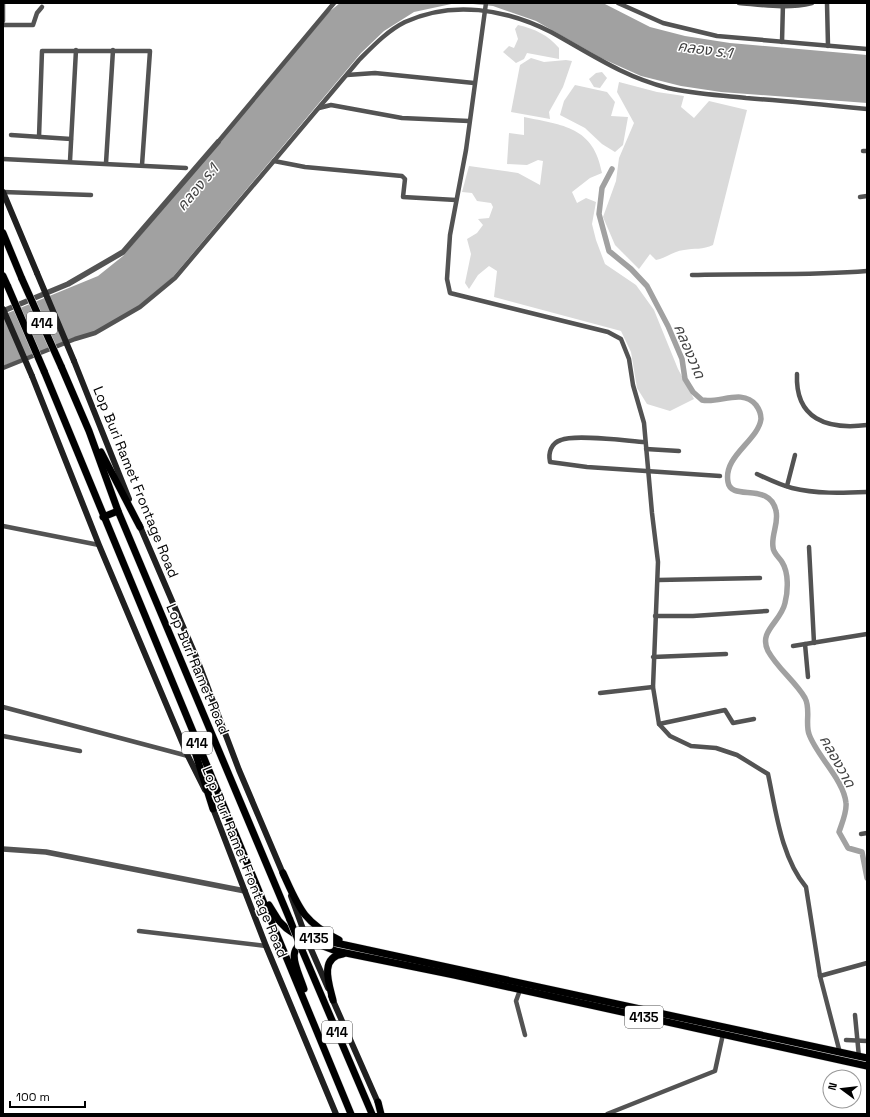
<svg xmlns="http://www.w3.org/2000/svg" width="870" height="1117" viewBox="0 0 870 1117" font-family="'Space Grotesk','Noto Sans Thai',sans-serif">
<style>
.green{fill:#dadada}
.water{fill:#a1a1a1}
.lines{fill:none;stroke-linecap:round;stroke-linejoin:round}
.canal{stroke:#a1a1a1;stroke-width:5.5}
.primary-casing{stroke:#dbdbdb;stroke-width:8}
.minor{stroke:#535353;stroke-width:4.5}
.tertiary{stroke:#535353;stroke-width:5.5}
.secondary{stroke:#202020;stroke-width:6}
.primary{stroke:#000;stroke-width:7}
.primary-bridge-casing{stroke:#dbdbdb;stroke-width:8;stroke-linecap:butt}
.secondary-bridge{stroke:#202020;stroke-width:6}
.primary-bridge{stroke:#000;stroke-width:7}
.labels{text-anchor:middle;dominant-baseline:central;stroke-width:3;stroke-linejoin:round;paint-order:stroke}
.shield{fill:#fff;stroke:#4c4c4c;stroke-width:1}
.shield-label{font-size:13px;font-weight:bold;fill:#000}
.street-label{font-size:14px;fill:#000;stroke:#fff}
.water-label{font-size:15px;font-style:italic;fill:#424242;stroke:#fff}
</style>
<rect width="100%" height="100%" fill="#fff"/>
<!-- green -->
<g class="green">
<path d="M518 25C535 29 548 35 559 48V59L527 53 524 59 516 63 503 52 509 46 514 48 518 39 515 29Z"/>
<path d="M531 58 544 62 566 60 572 61 563 87 549 112 550 119 511 112 520 65Z"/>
<path d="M602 72 607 78 600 88 594 87 589 79 596 73Z"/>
<path d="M619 82 657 92 684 96 681 107 694 118 709 101 747 110 713 245C703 250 694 248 684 250 674 251 666 258 656 260L650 254 639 269 615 245 603 217 616 181 619 158 634 123 617 92Z"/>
<path d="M575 85 607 92 615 102 611 116 628 117 623 145 615 152 602 144 585 128 560 115 564 101Z"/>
<path d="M524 117C563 125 594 127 602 173L590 178 572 192 577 203 586 198 596 202 592 224 596 240 605 264 636 285 654 310 678 369 694 399 670 411 647 404 637 388 631 352 621 331 494 297 497 271 489 266 478 275 469 289 465 283 471 254 467 239 477 233 483 225 478 219 489 218 493 207 491 203 477 201 472 193 462 192 469 166 518 173 540 185 543 161 538 160 527 165 507 164 509 133 524 135Z"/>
</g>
<!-- water -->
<g class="water">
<path d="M340 3H456L414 12 384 31 361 53 172 278 139 306 96 331 3 366V315L98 276 123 256 329 12Z"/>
<path d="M463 3H603L650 27 685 36 730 43 867 55V103L721 92 681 86 641 76 601 58 536 21 493 6Z"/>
</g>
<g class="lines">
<!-- canal -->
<path class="canal" d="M612 169 602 188 599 214 609 251 631 269 647 286 668 326 682 359 685 379 693 392 702 400C719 404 742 388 756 405 759 409 761 414 761 419 758 441 723 456 728 482 731 502 770 481 776 511 779 523 771 535 773 547 773 553 779 557 782 562 789 573 788 591 785 603 781 622 758 631 768 651 778 669 795 681 805 698 811 709 805 723 809 734 816 755 844 780 846 803 847 812 842 823 839 832L848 848 862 852 867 878"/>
<!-- primary casing -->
<g class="primary-casing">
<g id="primary">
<path d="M3 233 22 279"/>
<path d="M3 276 8 287"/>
<path d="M61 366 89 431 118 511 290 920"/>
<path d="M44 371 351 1114"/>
<path d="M101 452 140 527"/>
<path d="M103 517 118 511"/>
<path d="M191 739 213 809"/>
<path d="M283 873C299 908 303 922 339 940"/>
<path d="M269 905 279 921 286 928 299 937 336 951 454 975 867 1066"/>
<path d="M302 950 372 1114"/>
<path d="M304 989C297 967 282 947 313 938L867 1058"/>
<path d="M333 1000C329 984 319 957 343 954"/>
<path d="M378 1102 381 1114"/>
</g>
</g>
<!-- minor -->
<g class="minor">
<path d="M486 3 466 150 450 235 447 279 450 293 608 332 621 339 629 359 633 385 644 423 652 513 658 562 653 687 659 724 670 736 691 746 716 748 737 755 768 774C776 811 781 857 806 887L820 976 840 1053"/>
<path d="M618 3 663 23 717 36 867 49"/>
<path d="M739 3C763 5 788 9 812 3"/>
<path d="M827 3 828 46"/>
<path d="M3 21V3"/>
<path d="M3 25H33L37 13 42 7"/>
<path d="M782 42 783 3"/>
<path d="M347 75 375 73 474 83"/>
<path d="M319 108 331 105 402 118 469 121"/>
<path d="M11 135 71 139"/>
<path d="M39 137 42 51H150L142 165"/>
<path d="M218 142 334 3"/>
<path d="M863 151H867"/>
<path d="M3 159 186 168"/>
<path d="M70 161 76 50"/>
<path d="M274 161 305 167 402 176 405 179 403 197 456 200"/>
<path d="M106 163 113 50"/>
<path d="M3 192 91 195"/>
<path d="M860 197 867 196"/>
<path d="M692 275C751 273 809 276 867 271"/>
<path d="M3 368 75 339 95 333 140 307 175 278 359 60C373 46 387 31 405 22 452 0 506 9 551 32 591 54 622 76 668 88 693 94 720 95 746 98 787 101 827 105 867 109"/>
<path d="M797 374C795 419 827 430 867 425"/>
<path d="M645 442C628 441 575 434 561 440 551 443 548 453 550 462L587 467 720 476"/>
<path d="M646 449 679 451"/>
<path d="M757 474C768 479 780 485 792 488 816 494 842 493 867 492"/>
<path d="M787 486 795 455"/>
<path d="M3 526 99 545"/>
<path d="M809 547 814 643"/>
<path d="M658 580 760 578"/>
<path d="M655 616H693L767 611"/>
<path d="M805 644 808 677"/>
<path d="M793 646 867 634"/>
<path d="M653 657 726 654"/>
<path d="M600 693 653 687"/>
<path d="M3 707 188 756"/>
<path d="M659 724 725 710 733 723 754 719"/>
<path d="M3 736 80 751"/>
<path d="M861 834 867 833"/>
<path d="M139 931 266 946"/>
<path d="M820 976 867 963"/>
<path d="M520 990 516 1001 525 1035"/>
<path d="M855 1015 859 1057"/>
<path d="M846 1040 867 1041"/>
<path d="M607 1114 715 1071 723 1034"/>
</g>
<!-- tertiary -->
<g class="tertiary">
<path d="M3 311 68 284 123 252 218 142"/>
<path d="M3 849 46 852 245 891"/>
</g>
<!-- secondary -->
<g class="secondary">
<path d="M3 192 37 273"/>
<path d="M74 361 129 499"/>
<path d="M32 376 99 545 188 756 205 790"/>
<path d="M139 524 197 659 239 770 284 876"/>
<path d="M212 806 266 946 336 1114"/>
<path d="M291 896 307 940 328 988"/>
<path d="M331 996 379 1105"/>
</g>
<!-- primary -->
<use href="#primary" class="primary"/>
<!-- primary-bridge casing -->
<g class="primary-bridge-casing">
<g id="primary-bridge">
<path d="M22 279 61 366"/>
<path d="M8 287 44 371"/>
<path d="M290 920 302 950"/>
</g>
</g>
<!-- secondary-bridge -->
<g class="secondary-bridge">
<path d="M37 273 74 361"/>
<path d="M3 309 32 376"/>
</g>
<!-- primary-bridge -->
<use href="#primary-bridge" class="primary-bridge"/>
</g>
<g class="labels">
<!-- shield labels -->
<g class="shield">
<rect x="27" y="312" width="30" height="22" rx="3"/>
<rect x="182" y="732" width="30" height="22" rx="3"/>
<rect x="295" y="927" width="38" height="22" rx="3"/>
<rect x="625" y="1006" width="38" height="22" rx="3"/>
<rect x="322" y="1021" width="30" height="22" rx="3"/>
</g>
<g class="shield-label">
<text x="42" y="323">414</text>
<text x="197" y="743">414</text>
<text x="314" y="938">4135</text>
<text x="644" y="1017">4135</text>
<text x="337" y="1032">414</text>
</g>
<!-- street labels -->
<g class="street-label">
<text transform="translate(136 482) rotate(68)">Lop Buri Ramet Frontage Road</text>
<text transform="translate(198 669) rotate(67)">Lop Buri Ramet Road</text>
<text transform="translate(245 862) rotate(68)">Lop Buri Ramet Frontage Road</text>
</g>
<!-- water labels -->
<g class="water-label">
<text transform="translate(705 49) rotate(8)">คลอง ร.1</text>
<text transform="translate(197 187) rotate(-50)">คลอง ร.1</text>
<text transform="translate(690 351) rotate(67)">คลองวาด</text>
<text transform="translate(838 761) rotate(61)">คลองวาด</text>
</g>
</g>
<!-- border -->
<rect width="870" height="1117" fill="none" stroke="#000000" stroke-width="8"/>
<!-- north arrow -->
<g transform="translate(842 1089) rotate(285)"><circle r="19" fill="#ffffff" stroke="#999999"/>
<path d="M0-3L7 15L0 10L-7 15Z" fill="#000000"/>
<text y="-6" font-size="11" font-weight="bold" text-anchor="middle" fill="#000000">N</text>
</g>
<!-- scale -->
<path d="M10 1101v6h75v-6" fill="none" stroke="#000000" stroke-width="2"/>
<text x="16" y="1101" font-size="12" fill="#000000" stroke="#ffffff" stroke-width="3" paint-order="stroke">100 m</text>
</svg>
